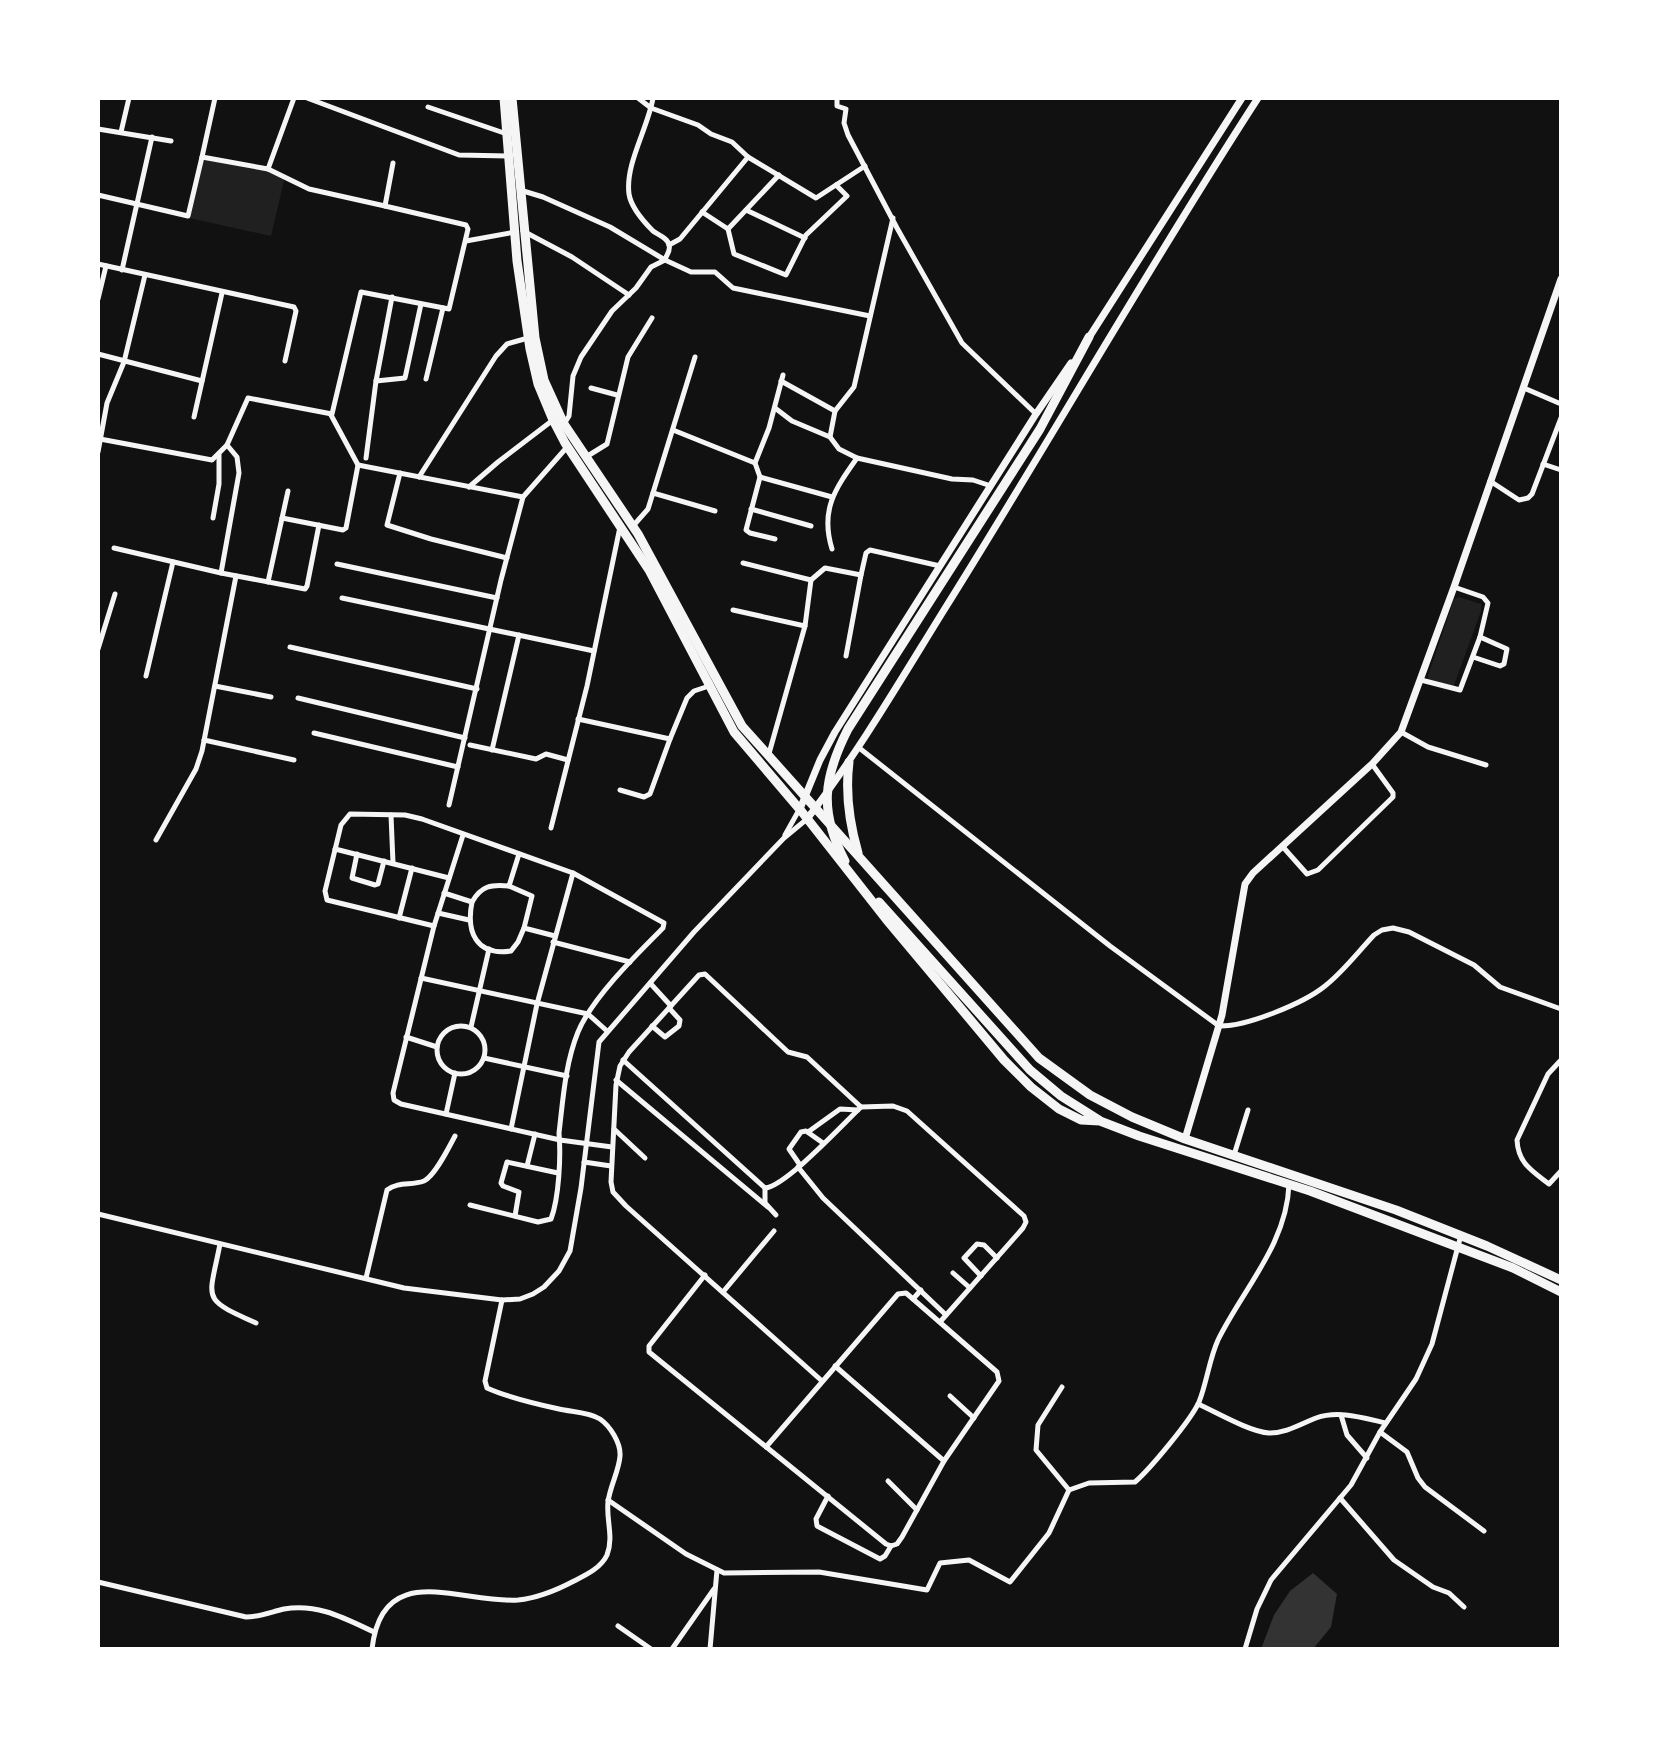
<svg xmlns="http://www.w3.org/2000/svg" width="1659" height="1747" viewBox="0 0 1659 1747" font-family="Poppins,sans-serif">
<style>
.green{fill:#202020}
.water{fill:#333}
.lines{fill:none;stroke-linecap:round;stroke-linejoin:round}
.minor{stroke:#f5f5f5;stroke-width:5}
.tertiary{stroke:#f5f5f5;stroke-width:7}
.primary{stroke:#f5f5f5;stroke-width:9}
</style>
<rect width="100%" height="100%" fill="#111"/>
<!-- green -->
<g class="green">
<path d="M202 157 285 176 271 236 189 218Z"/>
<path d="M1459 597 1481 604V611L1453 688 1445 690 1429 684 1428 676 1454 599Z"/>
</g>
<!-- water -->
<path class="water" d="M1313 1573 1337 1594 1331 1627 1313 1649H1261L1274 1615 1290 1591Z"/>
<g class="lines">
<!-- minor -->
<g class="minor">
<path d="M307 98 459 155 508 156"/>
<path d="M638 98 651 108 698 125 711 134 732 142 748 157 816 198 865 166"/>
<path d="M837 98V106L846 109 844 123 848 135 897 228 962 343 1036 414"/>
<path d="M428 107 507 134"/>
<path d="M98 129 171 141"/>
<path d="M121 132 129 98"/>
<path d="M202 157 215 98"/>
<path d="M268 169 309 189 385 206"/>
<path d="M520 190 543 197 610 227 665 260 691 272H715L733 288 870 316"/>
<path d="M98 195 188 216 202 157 268 169 294 98"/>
<path d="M746 210 805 238"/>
<path d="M702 212 728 229 779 175"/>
<path d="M893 218 854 387 835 411 830 437 839 449 857 458 952 479 973 480 991 486"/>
<path d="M728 229 734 254 786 275 806 235 847 196 836 185"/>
<path d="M523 231 572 257 629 295"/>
<path d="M466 241 515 232"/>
<path d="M669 245 680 239 748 157"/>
<path d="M98 264 294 307 296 311 285 361"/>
<path d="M122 270 152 137"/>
<path d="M98 299 106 266"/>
<path d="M98 354 202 381"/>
<path d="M426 379 443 308"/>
<path d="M376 381 405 378 421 304"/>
<path d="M781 381 835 411"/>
<path d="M591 388 617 395"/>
<path d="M1524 388 1561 404"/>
<path d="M775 408 792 421 830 437"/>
<path d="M194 417 222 293"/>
<path d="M564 424 569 416 573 376 581 357 612 311 636 288 651 267 665 260C666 255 671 251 669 245 668 238 658 235 653 231 644 222 631 207 629 194 625 164 648 128 653 98"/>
<path d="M673 430 755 463"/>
<path d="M100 439 212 460 227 445 248 398 332 414 361 292 449 309 468 229 466 225 385 206 393 163"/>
<path d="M98 452 107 403 124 362 145 275"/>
<path d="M586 457 607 444 628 357 652 318"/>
<path d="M366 458 376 381 392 297"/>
<path d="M1543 464 1561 470"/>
<path d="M358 465 523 497"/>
<path d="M400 473 387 525 431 539 507 558"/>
<path d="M419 477 496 356 507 344 528 338"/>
<path d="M760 477 755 463 769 428 783 375"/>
<path d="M1490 481 1519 500 1528 498 1532 494 1561 418"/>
<path d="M469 487 498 462 553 420"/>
<path d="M653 493 715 511"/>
<path d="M751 509 811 526"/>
<path d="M213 518 219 484V455"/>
<path d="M282 518 343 530 346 528 358 465 331 415"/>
<path d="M633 526 648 509 695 357"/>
<path d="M775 539 750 533 746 530 760 477 832 497"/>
<path d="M114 548 221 573 305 589 307 586 319 525"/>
<path d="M832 549C820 510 835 489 857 458"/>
<path d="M743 563 811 580 805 626 768 757"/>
<path d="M337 564 497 598"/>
<path d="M221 573 239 473 237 457 227 445"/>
<path d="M811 580 825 568 861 575 866 553 870 550 940 566"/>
<path d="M268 582 288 491"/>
<path d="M342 598 594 651"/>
<path d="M733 610 805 626"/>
<path d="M290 647 477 689"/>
<path d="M98 649 115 594"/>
<path d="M846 656 861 575"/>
<path d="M1473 657 1500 666 1504 664 1507 649 1480 637"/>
<path d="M146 676 173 562"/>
<path d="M1421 680 1460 690 1480 637 1488 603 1483 597 1454 587"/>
<path d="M215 686 271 697"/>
<path d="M298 698 465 738"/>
<path d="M578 719 670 739 687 698 694 691 709 686"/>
<path d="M1401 732 1428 747 1486 765"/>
<path d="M314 733 458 767"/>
<path d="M204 740 294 760"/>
<path d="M470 745 536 759 546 754 568 760"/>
<path d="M858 747 1110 946 1219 1026C1246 1027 1304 1003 1325 986 1343 972 1358 952 1374 935L1382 930 1393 928 1409 932 1474 965 1500 987 1561 1009"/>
<path d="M492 750 519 635"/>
<path d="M620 790 644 797 650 794 670 739"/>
<path d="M449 805 501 580 523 497 568 446"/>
<path d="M391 815 393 863"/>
<path d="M551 828 587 686 620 527"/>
<path d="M785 835 799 810"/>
<path d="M156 840 196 769 202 751 236 576"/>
<path d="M1283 847 1307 874 1318 870 1393 797V793L1372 764"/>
<path d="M335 849 449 878"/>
<path d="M357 854 352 878 375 885 378 884 384 861"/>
<path d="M509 886 532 896 524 928 555 936"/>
<path d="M444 893 472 902C466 932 476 956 511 951L518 942 524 928"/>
<path d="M472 902C481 886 491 884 509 886L519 854"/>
<path d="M438 913 469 920"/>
<path d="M399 918 412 868"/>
<path d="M434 926 463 835"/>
<path d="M553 942 630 962"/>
<path d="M421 978 588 1014 607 1031"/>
<path d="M650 983 671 1006"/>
<circle cx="461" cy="1050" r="24"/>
<path d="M652 1026 665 1037 679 1026 680 1020 669 1008"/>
<path d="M471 1027 489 949"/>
<path d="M406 1037 437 1047"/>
<path d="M484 1058 567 1076"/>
<path d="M623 1060 765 1188C786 1186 843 1124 861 1107"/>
<path d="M1561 1060 1548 1074 1517 1140C1518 1163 1532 1171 1549 1184L1561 1171"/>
<path d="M616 1080 768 1207"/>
<path d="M446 1114 455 1073"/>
<path d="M511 1129 537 1004 573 873"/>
<path d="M614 1129 645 1158"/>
<path d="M808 1132 840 1109 858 1110"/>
<path d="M1234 1155 1248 1110"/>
<path d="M584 1162 611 1166"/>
<path d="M800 1165 789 1149 801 1132 806 1131 823 1143"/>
<path d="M527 1166 535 1134"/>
<path d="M798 1167 823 1198 946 1315"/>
<path d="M765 1188V1203L776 1215"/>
<path d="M470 1205 538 1222 551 1219C559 1198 561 1156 559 1133 563 1100 565 1064 578 1032 592 998 636 955 663 928L664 923 573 873 422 819 405 815 350 814 341 825 325 891 327 900 434 926 393 1093 394 1100 401 1104 560 1140 612 1147"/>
<path d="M98 1214 404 1288 502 1300 520 1299 533 1294 544 1287 559 1271 570 1251 581 1188 599 1042 694 932 784 838 807 819"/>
<path d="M515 1216 519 1192 503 1186 501 1183 507 1162 558 1173"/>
<path d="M220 1244C209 1301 200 1298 256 1323"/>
<path d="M953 1273 970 1288"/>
<path d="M705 1275 649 1346V1352L886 1544 891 1546 897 1544 902 1537 944 1461 999 1381 997 1372 913 1299"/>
<path d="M981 1276 964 1258 977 1244 984 1245 997 1258"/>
<path d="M366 1278 387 1190C399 1181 411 1186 424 1181 435 1176 449 1147 455 1136"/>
<path d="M723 1292 774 1231"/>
<path d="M835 1366 944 1461"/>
<path d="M822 1381 626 1206 613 1192 611 1182 616 1085 620 1066 629 1052 699 975 705 974 788 1052 807 1057 861 1107 893 1106 907 1111 1024 1216 1026 1222 1023 1228 940 1322"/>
<path d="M950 1396 974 1418"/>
<path d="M1198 1404C1216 1412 1250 1432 1269 1433 1287 1433 1300 1424 1316 1418 1339 1410 1363 1418 1386 1423"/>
<path d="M1341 1415 1347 1435 1367 1458"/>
<path d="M1380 1432 1407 1452 1418 1478 1425 1487 1484 1531"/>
<path d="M766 1447 898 1294 906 1293 913 1299 921 1290"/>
<path d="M888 1481 917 1510"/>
<path d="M1069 1490 1089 1483 1135 1482C1150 1469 1191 1420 1199 1402 1207 1382 1209 1360 1218 1340 1243 1289 1287 1244 1289 1184"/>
<path d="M828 1496 816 1519 817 1526 880 1559 885 1556 891 1546"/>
<path d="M1340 1498 1394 1560 1433 1587 1449 1593 1464 1607"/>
<path d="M608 1500 686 1554 724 1573 819 1572 927 1590 940 1563 969 1560 1010 1582 1049 1533 1069 1490 1036 1450 1038 1425 1062 1387"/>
<path d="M98 1582 246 1617C259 1617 271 1612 284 1609 317 1603 344 1618 374 1632"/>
<path d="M618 1626 651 1649"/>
<path d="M372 1649C382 1558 461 1604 518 1600 538 1598 557 1590 574 1581 586 1575 601 1568 607 1555 614 1537 606 1520 608 1502 610 1486 619 1471 620 1456 621 1443 610 1426 600 1419 589 1412 572 1412 559 1409 536 1404 509 1398 487 1388L485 1381 502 1300"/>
<path d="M672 1649 714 1589"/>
<path d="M710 1649 717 1570"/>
<path d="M1245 1649 1257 1609 1271 1580 1351 1485 1380 1432 1416 1379 1432 1344 1461 1235"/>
</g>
<!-- tertiary -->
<g class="tertiary">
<path d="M1088 339 1242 98"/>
<path d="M800 809 820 760 835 732 1036 414 1071 363"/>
<path d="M807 819C858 753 900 681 944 610 1050 441 1149 266 1258 98"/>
<path d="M1185 1139 1222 1015 1245 884 1253 873 1372 764 1401 732 1454 587 1561 279"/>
</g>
<!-- primary -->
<g class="primary">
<path d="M504 98 517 261 530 349 538 384 553 420 565 443 649 570 734 732 802 812 886 919 1004 1060 1031 1087 1059 1109 1081 1120 1100 1121 1139 1136 1310 1191 1513 1268 1561 1292"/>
<path d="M512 98 535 338 544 380 564 424 638 534 742 726 1039 1058 1090 1095 1132 1117 1185 1139 1396 1210 1487 1246 1561 1280"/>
<path d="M849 762C845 794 849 822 858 853"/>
<path d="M845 861C819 812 823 778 848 729L1040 429 1089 337"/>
<path d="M879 902 1030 1070 1061 1096 1099 1120"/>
</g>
</g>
<!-- border -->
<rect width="1659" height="1747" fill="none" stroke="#ffffff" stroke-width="200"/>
</svg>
